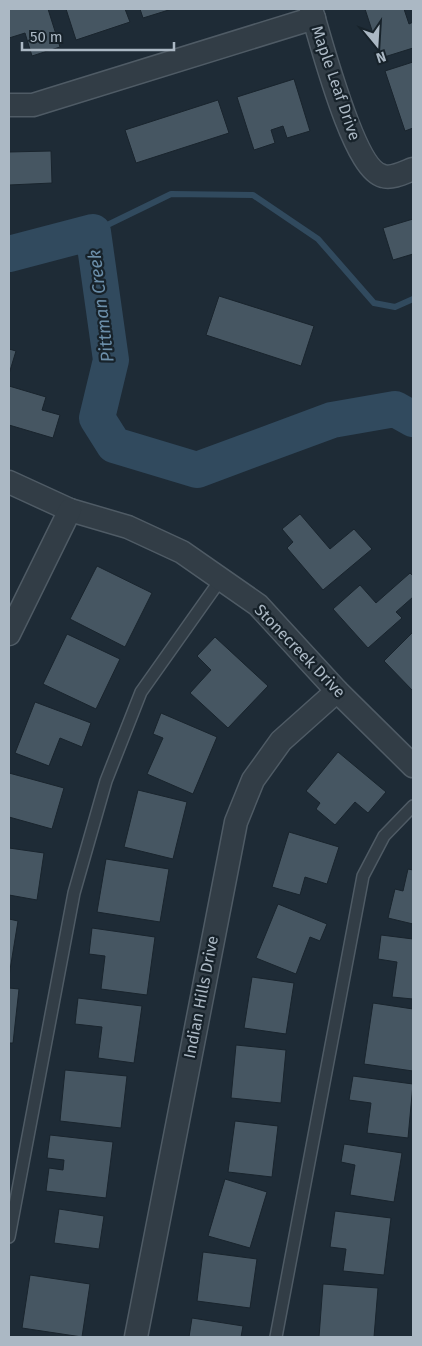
<svg xmlns="http://www.w3.org/2000/svg" width="422" height="1346" viewBox="0 0 422 1346" font-family="'Fira Sans',sans-serif">
<style>
.lines{fill:none;stroke-linecap:round;stroke-linejoin:round}
.stream{stroke:#314a5e;stroke-width:6}
.river{stroke:#314a5e;stroke-width:36}
.building{fill:#465662;stroke:#19242d}
.service-casing{stroke:#4f5b65;stroke-width:14}
.minor-casing{stroke:#4f5b65;stroke-width:25}
.service{stroke:#323d46;stroke-width:11}
.minor{stroke:#323d46;stroke-width:22}
.labels{text-anchor:middle;dominant-baseline:central;stroke-width:4.5;stroke-linejoin:round;paint-order:stroke}
.street-label{font-size:16px;fill:#abb8c4;stroke:#17222a}
.water-label{font-size:18px;font-style:italic;fill:#6b8ea9;stroke:#17222a}
</style>
<rect width="100%" height="100%" fill="#1e2b36"/>
<g class="lines">
<!-- stream -->
<path class="stream" d="M93 232 171 194 253 195 318 239 374 303 395 307 413 299"/>
<!-- river -->
<path class="river" d="M9 254 93 232 111 360 97 418 114 445 197 470 332 420 395 409 413 419"/>
</g>
<!-- building -->
<g class="building">
<path d="M9 9H48L60 47 32 56 25 33 9 38Z"/>
<path d="M66 9H125L130 22 76 40Z"/>
<path d="M140 9H172L143 18Z"/>
<path d="M365 9H404L409 24 413 22V48L381 58Z"/>
<path d="M413 62V128L405 131 385 71Z"/>
<path d="M294 79 310 131 287 138 283 126 271 130 275 143 254 150 237 97Z"/>
<path d="M218 100 229 133 136 163 125 130Z"/>
<path d="M51 151 52 183 9 185V152Z"/>
<path d="M413 219V254L393 260 383 228Z"/>
<path d="M219 296 314 326 301 366 206 335Z"/>
<path d="M9 349 16 351 9 374Z"/>
<path d="M9 386 46 397 42 410 60 415 53 438 9 425Z"/>
<path d="M300 514 330 549 354 529 372 549 323 590 287 548 293 542 282 529Z"/>
<path d="M97 566 152 593 125 647 70 619Z"/>
<path d="M410 573 413 576V597L396 612 402 618 368 648 333 609 360 585 376 603Z"/>
<path d="M413 632V691L384 661Z"/>
<path d="M67 634 120 659 96 709 43 684Z"/>
<path d="M215 637 268 686 228 728 190 693 211 670 197 656Z"/>
<path d="M35 702 91 723 82 747 60 738 49 766 15 753Z"/>
<path d="M161 713 217 737 193 794 147 774 163 738 153 734Z"/>
<path d="M338 752 386 792 368 813 355 802 335 825 316 809 320 803 306 791Z"/>
<path d="M9 773 64 788 52 829 9 817Z"/>
<path d="M138 790 187 802 173 859 124 847Z"/>
<path d="M289 832 339 847 327 884 305 877 300 895 272 887Z"/>
<path d="M9 848 44 853 37 900 9 895Z"/>
<path d="M106 859 169 869 160 922 97 912Z"/>
<path d="M408 869 413 870V924L388 918 395 889 403 891Z"/>
<path d="M278 904 327 924 320 941 310 937 296 974 256 958Z"/>
<path d="M9 919 18 921 9 976Z"/>
<path d="M92 928 155 937 147 995 101 989 105 956 89 954Z"/>
<path d="M381 935 413 939V999L392 997 397 962 378 959Z"/>
<path d="M252 977 294 983 286 1034 244 1028Z"/>
<path d="M9 988 19 989 13 1043H9Z"/>
<path d="M78 998 142 1006 134 1063 98 1058 102 1027 75 1024Z"/>
<path d="M373 1003 413 1009V1071L364 1064Z"/>
<path d="M236 1045 286 1050 281 1103 231 1098Z"/>
<path d="M65 1070 127 1076 121 1128 60 1121Z"/>
<path d="M353 1076 413 1084 408 1138 367 1133 371 1103 349 1100Z"/>
<path d="M235 1121 278 1126 272 1177 228 1172Z"/>
<path d="M50 1135 113 1142 106 1198 46 1191 49 1168 63 1170 64 1160 47 1158Z"/>
<path d="M344 1144 402 1153 394 1202 350 1195 355 1165 341 1162Z"/>
<path d="M225 1179 267 1192 250 1248 208 1236Z"/>
<path d="M59 1209 104 1216 99 1249 54 1243Z"/>
<path d="M335 1211 391 1218 384 1275 343 1271 346 1249 330 1247Z"/>
<path d="M203 1252 257 1259 250 1308 197 1301Z"/>
<path d="M30 1275 90 1284 82 1337 22 1328Z"/>
<path d="M323 1284 378 1288 374 1337H319Z"/>
<path d="M192 1318 243 1326 241 1337H189Z"/>
</g>
<g class="lines">
<!-- service casing -->
<g class="service-casing">
<g id="service">
<path d="M9 1237 74 893 106 781 141 692 221 579"/>
<path d="M276 1337 363 876 384 836 413 806"/>
</g>
</g>
<!-- minor casing -->
<g class="minor-casing">
<g id="minor">
<path d="M311 9C321 40 353 169 383 176 392 179 405 172 413 169"/>
<path d="M9 105H33L314 18"/>
<path d="M9 482 70 510 128 527 182 552 258 605 337 691 413 766"/>
<path d="M9 634 70 510"/>
<path d="M136 1337 236 822 253 780 281 741 337 691"/>
</g>
</g>
<!-- service -->
<use href="#service" class="service"/>
<!-- minor -->
<use href="#minor" class="minor"/>
</g>
<g class="labels">
<!-- street labels -->
<g class="street-label">
<text transform="translate(336 83) rotate(71)">Maple Leaf Drive</text>
<text transform="translate(300 651) rotate(46)">Stonecreek Drive</text>
<text transform="translate(201 997) rotate(-79)">Indian Hills Drive</text>
</g>
<!-- water labels -->
<g class="water-label">
<text transform="translate(101 306) rotate(-97)">Pittman Creek</text>
</g>
</g>
<!-- border -->
<rect width="422" height="1346" fill="none" stroke="#abb8c4" stroke-width="20"/>
<!-- north arrow -->
<g transform="translate(377 45) rotate(162)" stroke="#17222a" stroke-width="4" paint-order="stroke">
<path d="M0-4L9 19L0 12L-9 19Z" fill="#abb8c4"/>
<text y="-8" font-size="14" font-weight="bold" text-anchor="middle" fill="#abb8c4">N</text>
</g>
<!-- scale -->
<path d="M22 42v8h152v-8" fill="none" stroke="#abb8c4" stroke-width="2.5"/>
<text x="30" y="42" font-size="15" fill="#abb8c4" stroke="#17222a" stroke-width="4" paint-order="stroke">50 m</text>
</svg>
